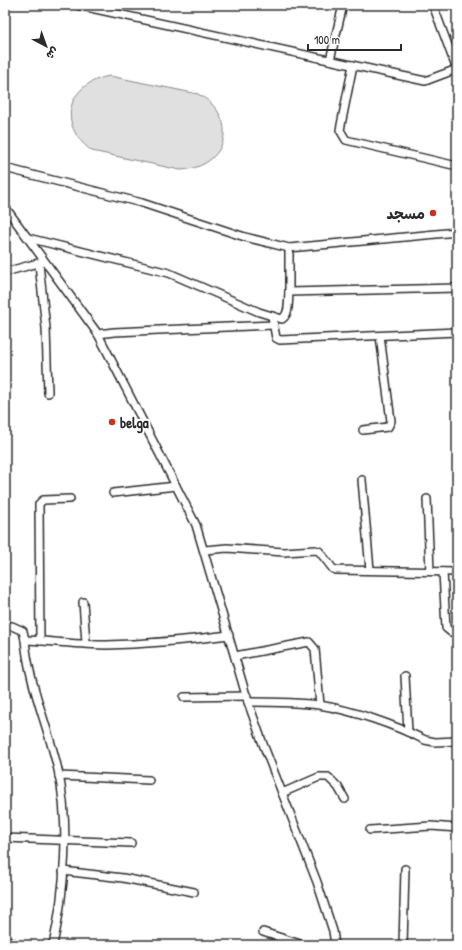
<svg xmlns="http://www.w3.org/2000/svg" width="462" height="950" viewBox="0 0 462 950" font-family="'Patrick Hand','Playpen Sans Arabic',sans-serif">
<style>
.pitch{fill:#e0e0e0;stroke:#868686}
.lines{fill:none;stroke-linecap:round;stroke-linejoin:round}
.minor-casing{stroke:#2b2b2b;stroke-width:10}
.minor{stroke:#fff;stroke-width:7}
.poi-dot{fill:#c8321e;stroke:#fff;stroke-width:1.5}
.labels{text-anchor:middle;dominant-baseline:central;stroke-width:4;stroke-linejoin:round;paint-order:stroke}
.poi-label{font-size:15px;font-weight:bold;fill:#2b2b2b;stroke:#fff;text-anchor:end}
</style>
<rect width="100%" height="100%" fill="#fff"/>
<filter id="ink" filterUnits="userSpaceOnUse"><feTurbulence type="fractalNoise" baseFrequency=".025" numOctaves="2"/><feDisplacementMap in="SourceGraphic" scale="8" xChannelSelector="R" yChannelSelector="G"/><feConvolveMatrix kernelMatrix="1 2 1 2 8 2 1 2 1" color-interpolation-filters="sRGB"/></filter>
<g filter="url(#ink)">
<!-- pitch -->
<path class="pitch" d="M110 76 198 94C241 117 228 168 180 170L92 151C56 125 67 83 110 76Z"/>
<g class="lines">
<!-- minor casing -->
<g class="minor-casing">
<g id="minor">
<path d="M77 5 425 81 457 69"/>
<path d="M433 5 457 70"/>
<path d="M330 60 343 5"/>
<path d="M353 65 340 130 346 140 457 166"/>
<path d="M5 168 142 203 245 237 289 248 457 232"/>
<path d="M5 207 98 334 196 525 248 702 263 744 317 882 333 931 335 945"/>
<path d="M28 238 169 273 259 312 282 319C290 314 288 301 289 292"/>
<path d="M289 248V292L457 288"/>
<path d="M39 264 46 328 48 393"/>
<path d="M5 272 42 262"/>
<path d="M272 316 276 338 280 340 457 332"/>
<path d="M98 334 114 332 274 325"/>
<path d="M363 430 388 427 391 421 380 336"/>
<path d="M362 480 370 570"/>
<path d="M113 493 176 486"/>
<path d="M427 499 430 571"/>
<path d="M205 550 227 548 284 552 315 550 319 551 333 569 336 570 457 572"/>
<path d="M443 572 446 628 451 632H457"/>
<path d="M83 602 86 643"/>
<path d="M5 626H12L23 631 25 640"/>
<path d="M40 641 39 504 43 500 70 499"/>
<path d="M235 656 309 642 315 649 320 705"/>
<path d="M405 676 408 732"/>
<path d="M184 697 247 696"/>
<path d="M248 702C272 702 296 702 319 705 352 710 395 725 425 740L435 742 457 741"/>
<path d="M59 776 149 780"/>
<path d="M282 793 319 777H328L338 787 345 799"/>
<path d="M370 830 431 826 457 828"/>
<path d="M5 838 131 843"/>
<path d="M63 871 123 878 194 892"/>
<path d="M263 932 303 945"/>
<path d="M5 941 22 945"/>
<path d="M53 945C65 891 70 824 58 770 48 726 29 685 25 640 52 641 80 645 107 645 148 644 188 640 229 635"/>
<path d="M403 945 405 869"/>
</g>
</g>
<!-- minor -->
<use href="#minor" class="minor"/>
</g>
</g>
<!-- markers -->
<g class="poi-dot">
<circle cx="433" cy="213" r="4"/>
<circle cx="112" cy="422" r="4"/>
</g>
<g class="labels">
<!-- poi labels -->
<g class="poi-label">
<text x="425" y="213">مسجد</text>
<text x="120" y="422" text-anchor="start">belga</text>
</g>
</g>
<!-- margin -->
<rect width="462" height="950" fill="none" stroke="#fff" stroke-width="20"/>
<rect x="10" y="10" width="442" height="930" fill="none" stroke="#2b2b2b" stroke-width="1.5" filter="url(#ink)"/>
<!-- north arrow -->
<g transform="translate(46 46) rotate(139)" stroke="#ffffff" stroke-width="3" paint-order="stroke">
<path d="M0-3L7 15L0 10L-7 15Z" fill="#2b2b2b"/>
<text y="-6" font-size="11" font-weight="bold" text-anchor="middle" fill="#2b2b2b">ش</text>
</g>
<!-- scale -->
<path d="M308 44v6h93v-6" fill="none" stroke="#2b2b2b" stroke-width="2"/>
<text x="314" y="44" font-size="12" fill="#2b2b2b" stroke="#ffffff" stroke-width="3" paint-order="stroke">100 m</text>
</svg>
